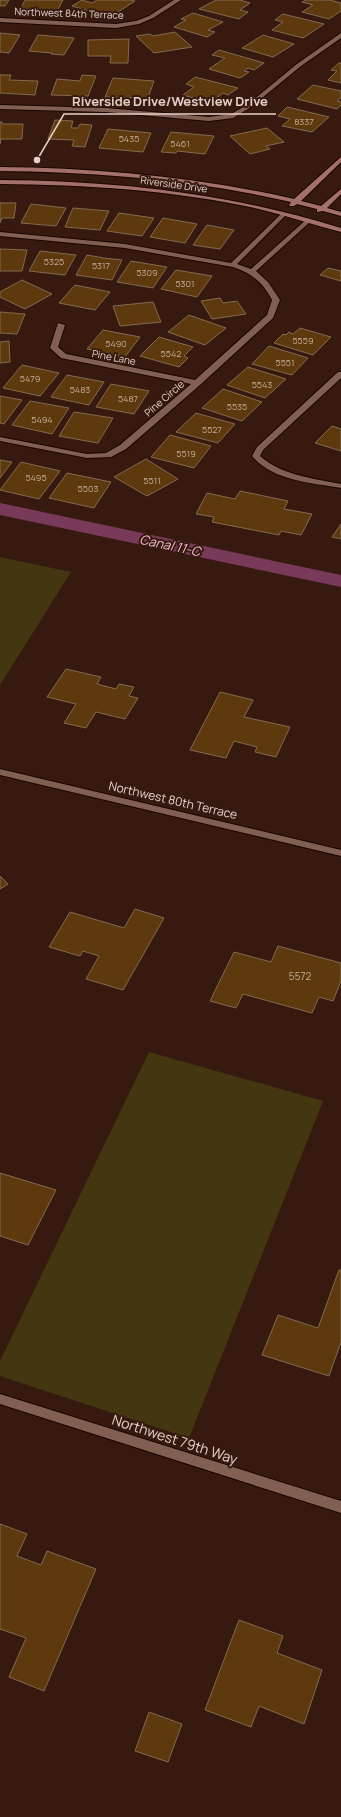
<svg xmlns="http://www.w3.org/2000/svg" width="341" height="1817" viewBox="0 0 341 1817" font-family="Manrope,sans-serif">
<style>
.green{fill:#433711}
.lines{fill:none;stroke-linecap:round;stroke-linejoin:round}
.canal{fill:#783a58;fill-rule:evenodd}
.building{fill:#5d390d;stroke:#836a51}
.street-casing{stroke:#1c0400;stroke-width:2}
.secondary-casing{stroke:#1c0400;stroke-width:2}
.street{fill:#815f53;fill-rule:evenodd}
.secondary{fill:#a4716a;fill-rule:evenodd}
.labels{text-anchor:middle;dominant-baseline:central;stroke-width:4;stroke-linejoin:round;paint-order:stroke}
.far-number-label{font-size:9px;fill:#c3ab9a}
.far-street-label{font-size:10px;fill:#e5d1c9;stroke:#361a0f}
.number-label{font-size:10px;fill:#c3ab9a}
.street-label{font-size:12px;fill:#e5d1c9;stroke:#361a0f}
.water-label{font-size:13px;font-style:italic;fill:#f6bbd4;stroke:#361a0f}
.near-street-label{font-size:14px;fill:#e5d1c9;stroke:#361a0f}
.leader{fill:none;stroke:#e5d1c9;stroke-width:1.5}
.callout-dot{fill:#e5d1c9;stroke:#361a0f;stroke-width:1.5}
.callout-label{font-size:13px;text-anchor:middle;font-weight:bold;fill:#e5d1c9;stroke:#361a0f;stroke-width:4;stroke-linejoin:round;paint-order:stroke}
</style>
<rect width="100%" height="100%" fill="#361a0f"/>
<!-- green -->
<g class="green">
<path d="M0 557 71 572 0 685Z"/>
<path d="M149 1052 323 1101 189 1438 0 1376V1361Z"/>
</g>
<g class="lines">
<!-- canal -->
<path class="canal" d="M0 503 341 575V587L0 515Z"/>
</g>
<!-- building -->
<g class="building">
<path d="M0 0H9L5 6H0Z"/>
<path d="M25 0H63L57 11 21 8Z"/>
<path d="M82 0 92 3 97 0H130L135 1 110 17 72 6Z"/>
<path d="M216 0H240L250 3 240 10 248 12 239 19 199 9Z"/>
<path d="M306 0H330L341 3V11L329 19 302 12 313 5 302 2Z"/>
<path d="M193 13 223 22 208 30 215 32 207 37 174 27 186 20 181 19Z"/>
<path d="M283 14 324 24 303 38 272 30 283 22 275 20Z"/>
<path d="M175 32 192 47 154 53 136 36 150 34 153 36Z"/>
<path d="M0 33 20 35 9 53 0 52Z"/>
<path d="M38 35 74 38 64 55 51 54 52 53 29 51Z"/>
<path d="M263 35 294 44 273 57 242 48Z"/>
<path d="M129 39 128 63H110L111 56H88V40Z"/>
<path d="M219 50 264 63 254 70 248 68 244 71 249 72 240 78 209 69 225 58 212 55Z"/>
<path d="M339 63H341V83L328 80 337 71 331 70Z"/>
<path d="M0 75H11L9 80 38 81 35 95 0 93Z"/>
<path d="M82 75 96 76 88 96 51 95 57 79 80 81Z"/>
<path d="M195 77 238 88 228 95 223 93 211 103 183 95 194 87 186 84Z"/>
<path d="M113 78 154 81 148 98 105 97Z"/>
<path d="M313 85 341 91V98L337 101 341 102V105L337 109 297 99Z"/>
<path d="M287 107 329 117 312 132 282 126 290 119 278 116Z"/>
<path d="M55 120 73 121 71 128H78L80 124 92 125 85 147 72 146 74 140 48 139Z"/>
<path d="M0 122H2V124H23L22 139H1L0 144Z"/>
<path d="M267 128 284 142 266 146 270 149 250 154 230 136Z"/>
<path d="M108 129 151 133 143 152 99 148Z"/>
<path d="M171 132 214 136 205 154 177 151 176 153 161 152Z"/>
<path d="M0 203H16L14 218H2L0 223Z"/>
<path d="M31 204 66 208 56 226 21 223Z"/>
<path d="M73 208 109 211 100 230 65 227Z"/>
<path d="M119 213 154 218 142 236 107 231Z"/>
<path d="M163 218 197 224 185 243 150 237Z"/>
<path d="M207 225 234 230 220 249 193 245Z"/>
<path d="M0 249 27 250 22 271H0Z"/>
<path d="M40 251 76 255 65 275 29 271Z"/>
<path d="M87 255 104 258 122 260 112 280 76 275Z"/>
<path d="M131 261 167 267 153 288 117 282Z"/>
<path d="M328 268 341 271V281L320 275Z"/>
<path d="M176 270 212 276 197 297 161 289Z"/>
<path d="M22 280 52 294 25 309 0 297V292Z"/>
<path d="M75 285 110 292 95 310 59 303Z"/>
<path d="M220 298 223 303 237 301 246 314 212 319 201 301Z"/>
<path d="M153 302 161 322 120 326 113 306Z"/>
<path d="M0 312 25 314 17 334 0 333Z"/>
<path d="M189 315 226 328 205 345 168 332Z"/>
<path d="M300 328 331 337 313 355 274 343 283 334 286 335 289 332 293 334Z"/>
<path d="M103 330 140 337 125 357 87 349Z"/>
<path d="M159 337 193 347 184 356 188 358 179 367 140 356Z"/>
<path d="M9 341 10 362 0 363V342Z"/>
<path d="M269 346 308 358 292 375 252 364Z"/>
<path d="M22 365 59 373 40 396 3 388Z"/>
<path d="M248 367 286 379 265 398 227 385Z"/>
<path d="M67 375 104 382 89 405 51 397Z"/>
<path d="M111 384 149 391 134 414 96 407Z"/>
<path d="M223 389 262 402 242 421 202 408Z"/>
<path d="M0 396 22 400 4 424 0 423Z"/>
<path d="M30 401 69 408 52 434 12 425Z"/>
<path d="M74 412 113 418 98 443 59 436Z"/>
<path d="M196 413 235 424 218 443 176 432Z"/>
<path d="M332 426 341 429V451L315 443Z"/>
<path d="M170 435 211 446 194 468 151 457Z"/>
<path d="M146 459 178 479 147 496 114 477Z"/>
<path d="M0 460 12 462 0 478Z"/>
<path d="M21 462 60 471 39 499 0 490Z"/>
<path d="M67 473 111 482 94 508 49 498Z"/>
<path d="M240 491 288 501 284 509 312 514 301 535 281 531 279 535 212 522 214 517 196 514 207 493 235 499Z"/>
<path d="M341 524V539L332 537Z"/>
<path d="M66 669 101 677 97 684 116 689 119 684 134 687 129 696 138 698 125 719 96 712 86 728 64 723 76 704 47 697Z"/>
<path d="M220 692 253 700 244 717 290 727 276 757 255 752 257 747 234 741 226 758 190 750Z"/>
<path d="M0 876 8 884 0 889Z"/>
<path d="M135 909 164 918 123 990 86 979 99 956 83 951 80 956 49 947 70 912 124 928Z"/>
<path d="M278 946 341 963V981L333 1001 319 997 312 1013 243 994 236 1008 210 1001 234 952 271 962Z"/>
<path d="M0 1173 56 1190 28 1245 0 1236Z"/>
<path d="M339 1270H341V1342L329 1376 262 1355 278 1315 318 1328Z"/>
<path d="M0 1524 27 1534 17 1556 41 1565 47 1551 96 1569 44 1691 9 1677 26 1638 0 1629Z"/>
<path d="M239 1620 283 1636 277 1653 322 1670 304 1724 259 1706 251 1727 205 1710Z"/>
<path d="M149 1712 182 1724 168 1762 135 1751Z"/>
</g>
<g class="lines">
<!-- street casing -->
<g class="street-casing">
<g id="street">
<path d="M174 0H181L153 18 139 24 116 28 0 22V18L116 24 136 21 149 16Z"/>
<path d="M341 33V38L301 66 251 107 233 118 209 121 106 112 0 109V105L106 108 209 117 231 114 247 105 297 64Z"/>
<path d="M282 213 287 214 237 264 251 269 307 219H311V221L256 271 268 282 280 300 273 318 200 385 126 449 111 457 87 458 0 441V437L87 454 106 453 120 445 191 384 61 358 50 348 58 323 65 325 58 347 66 354 195 380 267 315 272 300C263 283 252 273 233 267L125 248 0 236V232L125 244 231 263Z"/>
<path d="M338 372H341V378L263 450 260 456C283 476 313 478 341 484V488C312 483 272 481 252 456L257 447Z"/>
<path d="M0 769 341 850V856L0 775Z"/>
<path d="M0 1394 341 1501V1513L0 1404Z"/>
</g>
</g>
<!-- secondary casing -->
<g class="secondary-casing">
<g id="secondary">
<path d="M341 157V162L301 201 321 206 341 189V194L327 208 341 212V216L323 211 317 212V209L297 204 294 206H290L289 205 291 202C196 180 97 172 0 171V167C98 168 198 177 294 199Z"/>
<path d="M0 180C118 181 228 193 341 228V232C314 225 287 216 259 209 174 190 87 185 0 184Z"/>
</g>
</g>
<!-- street -->
<use href="#street" class="street"/>
<!-- secondary -->
<use href="#secondary" class="secondary"/>
</g>
<g class="labels">
<!-- far-number labels -->
<g class="far-number-label">
<text x="304" y="121">8337</text>
<text x="129" y="138">5435</text>
<text x="180" y="143">5461</text>
<text x="54" y="261">5325</text>
<text x="101" y="265">5317</text>
<text x="147" y="272">5309</text>
<text x="185" y="283">5301</text>
<text x="303" y="340">5559</text>
<text x="116" y="343">5490</text>
<text x="171" y="353">5542</text>
<text x="285" y="362">5551</text>
<text x="30" y="378">5479</text>
<text x="262" y="384">5543</text>
<text x="80" y="389">5483</text>
<text x="128" y="398">5487</text>
<text x="237" y="406">5535</text>
<text x="42" y="419">5494</text>
<text x="212" y="429">5527</text>
<text x="186" y="453">5519</text>
<text x="36" y="477">5495</text>
<text x="152" y="480">5511</text>
<text x="88" y="488">5503</text>
</g>
<!-- far-street labels -->
<g class="far-street-label">
<text transform="translate(69 13) rotate(2)">Northwest 84th Terrace</text>
<text transform="translate(174 184) rotate(8)">Riverside Drive</text>
<text transform="translate(114 357) rotate(11)">Pine Lane</text>
<text transform="translate(164 398) rotate(-41)">Pine Circle</text>
</g>
<!-- number labels -->
<g class="number-label">
<text x="300" y="976">5572</text>
</g>
<!-- street labels -->
<g class="street-label">
<text transform="translate(173 800) rotate(13)">Northwest 80th Terrace</text>
</g>
<!-- water labels -->
<g class="water-label">
<text transform="translate(170 545) rotate(12)">Canal 11-C</text>
</g>
<!-- near-street labels -->
<g class="near-street-label">
<text transform="translate(175 1439) rotate(18)">Northwest 79th Way</text>
</g>
</g>
<!-- callouts -->
<path class="leader" d="M37 160L64 114H276"/>
<circle class="callout-dot" cx="37" cy="160" r="4"/>
<g class="callout-label">
<text x="170" y="106">Riverside Drive/Westview Drive</text>
</g>
</svg>
